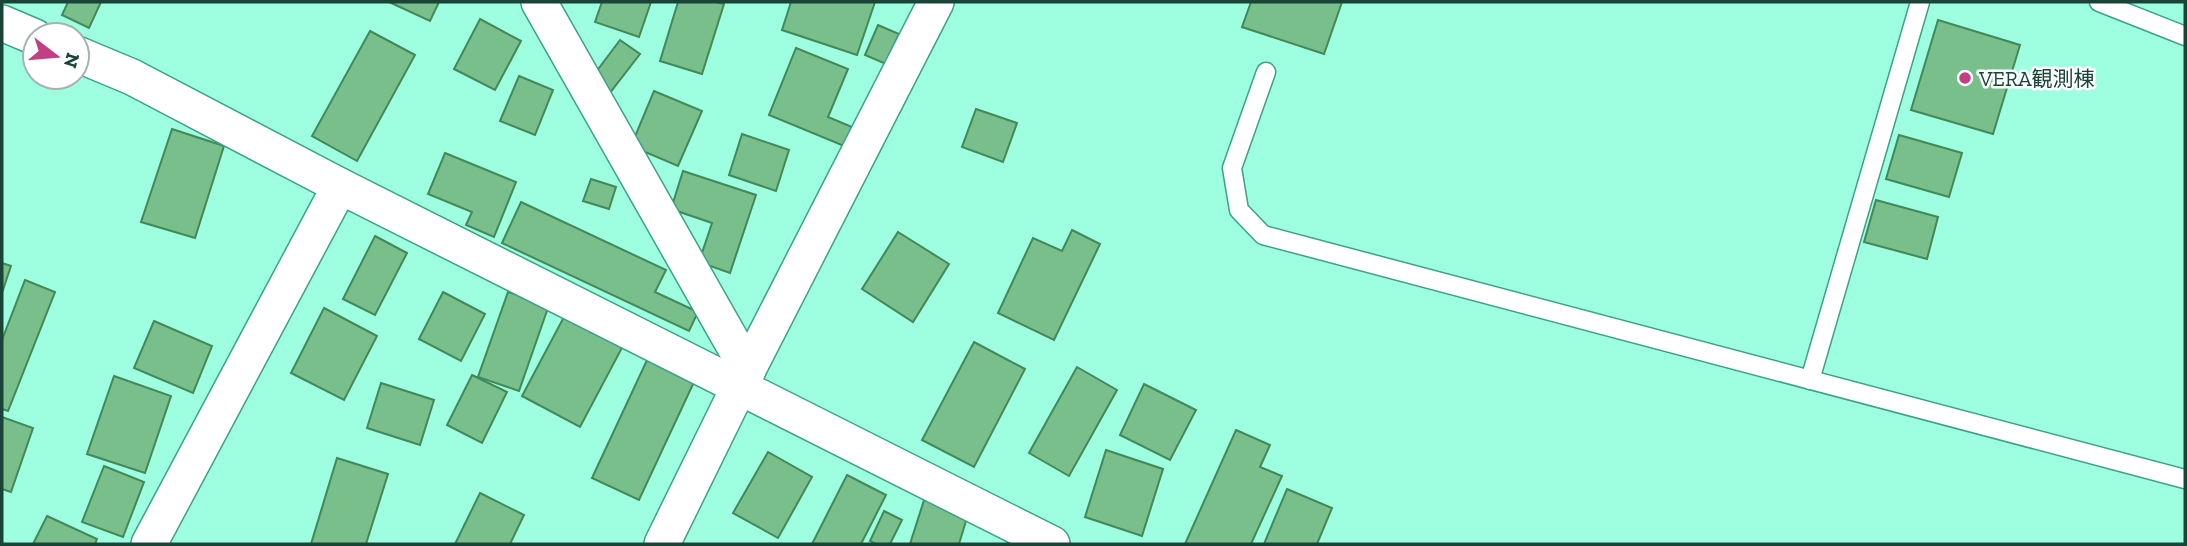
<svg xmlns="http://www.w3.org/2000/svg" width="2187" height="546" viewBox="0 0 2187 546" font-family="'Zilla Slab','Noto Sans JP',serif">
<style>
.building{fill:#79bf8c;stroke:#428858;stroke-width:2}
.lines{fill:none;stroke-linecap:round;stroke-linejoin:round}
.service-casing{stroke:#3ca286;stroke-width:21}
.minor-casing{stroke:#3ca286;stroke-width:38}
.service{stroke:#fff;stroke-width:18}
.minor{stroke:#fff;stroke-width:35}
.poi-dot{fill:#c33f84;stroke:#fff;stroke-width:2.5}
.labels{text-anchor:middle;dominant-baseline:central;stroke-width:5;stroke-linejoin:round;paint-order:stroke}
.poi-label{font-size:21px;fill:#1b4438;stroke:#fff;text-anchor:start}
</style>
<rect width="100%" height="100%" fill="#9dffe0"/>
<!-- building -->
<g class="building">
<path d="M68 2H101L89 28 62 15Z"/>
<path d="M389 2H439L430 21Z"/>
<path d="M602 2H651L639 37 595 22Z"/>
<path d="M678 2H716L724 4 702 74 660 61Z"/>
<path d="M791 2H875L857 55 782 30Z"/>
<path d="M1251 2H1342L1324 54 1242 27Z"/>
<path d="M480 19 521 41 495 90 454 69Z"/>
<path d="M1938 20 2020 45 1993 134 1911 110Z"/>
<path d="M878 25 899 34 886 64 865 55Z"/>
<path d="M370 31 415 55 357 161 312 136Z"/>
<path d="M620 40 640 54 609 94 590 80Z"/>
<path d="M796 48 848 69 828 117 852 127 844 146 769 115Z"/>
<path d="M519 76 553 90 535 135 500 121Z"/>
<path d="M654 91 702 111 678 166 631 146Z"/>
<path d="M976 109 1017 123 1003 162 962 147Z"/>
<path d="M172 129 224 146 195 238 141 222Z"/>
<path d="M742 134 789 150 776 191 729 175Z"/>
<path d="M1899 135 1962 153 1949 197 1886 179Z"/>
<path d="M445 153 516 182 494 237 466 225 472 212 428 194Z"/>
<path d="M683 171 756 195 730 273 699 262 712 223 671 209Z"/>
<path d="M591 179 616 187 609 209 583 201Z"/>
<path d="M1876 200 1938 217 1927 259 1864 242Z"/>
<path d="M521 202 666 270 655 292 698 312 689 331 502 243Z"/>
<path d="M1072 230 1100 244 1054 340 998 313 1033 238 1062 251Z"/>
<path d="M898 232 949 264 913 322 862 289Z"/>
<path d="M375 236 407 253 375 315 343 299Z"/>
<path d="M2 263 11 266 2 293Z"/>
<path d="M25 280 55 292 8 411 2 409V340Z"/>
<path d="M443 292 485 314 461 361 419 339Z"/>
<path d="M508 292 549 305 519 391 478 377Z"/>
<path d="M324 308 377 336 344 400 291 373Z"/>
<path d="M566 313 624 344 580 427 522 396Z"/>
<path d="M154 321 212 346 193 393 134 368Z"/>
<path d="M974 342 1025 369 974 467 922 440Z"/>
<path d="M647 360 694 382 639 500 592 478Z"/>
<path d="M1077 367 1117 390 1069 476 1029 453Z"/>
<path d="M472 375 507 392 482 443 447 425Z"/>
<path d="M114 376 171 396 145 473 87 454Z"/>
<path d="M381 383 434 400 420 445 367 428Z"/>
<path d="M1144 384 1196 410 1170 460 1120 435Z"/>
<path d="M2 417 33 428 11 492 2 489Z"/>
<path d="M1236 430 1270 445 1260 467 1282 476 1251 544H1185Z"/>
<path d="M1106 450 1163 469 1142 536 1085 517Z"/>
<path d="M768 452 812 477 778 538 733 513Z"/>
<path d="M337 458 388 474 366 544H311Z"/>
<path d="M104 466 144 482 123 537 82 522Z"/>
<path d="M847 475 886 495 861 544H812Z"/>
<path d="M1287 489 1332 508 1317 544H1264Z"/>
<path d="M480 493 524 515 510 544H455Z"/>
<path d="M925 497 969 511 959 544H910Z"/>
<path d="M884 511 902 520 890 544H876L870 541Z"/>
<path d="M47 516 97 539 95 544H33Z"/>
</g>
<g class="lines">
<!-- service casing -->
<g class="service-casing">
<g id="service">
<path d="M2099 2 2185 36"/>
<path d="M1266 72 1232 168 1239 210 1263 235 2185 479"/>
<path d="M1810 380 1920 2"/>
</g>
</g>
<!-- minor casing -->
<g class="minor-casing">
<g id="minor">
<path d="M539 2 748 370"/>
<path d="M2 23 35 37"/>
<path d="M77 54 132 77 340 186 1052 544"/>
<path d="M149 544 340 186"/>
<path d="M662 544 739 387 936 2"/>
</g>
</g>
<!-- service -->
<use href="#service" class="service"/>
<!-- minor -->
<use href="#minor" class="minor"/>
</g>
<!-- markers -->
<circle class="poi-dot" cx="1965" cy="78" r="7"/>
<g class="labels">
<!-- poi labels -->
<g class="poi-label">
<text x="1979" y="78">VERA観測棟</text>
</g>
</g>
<!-- border -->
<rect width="2187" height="546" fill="none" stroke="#1b4438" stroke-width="7"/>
<!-- north arrow -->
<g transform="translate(56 56) rotate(106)"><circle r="33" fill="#ffffff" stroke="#a4b4af" stroke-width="2"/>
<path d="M0-5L12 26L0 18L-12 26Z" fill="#c33f84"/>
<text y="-10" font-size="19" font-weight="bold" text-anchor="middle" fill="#1b4438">N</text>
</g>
</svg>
